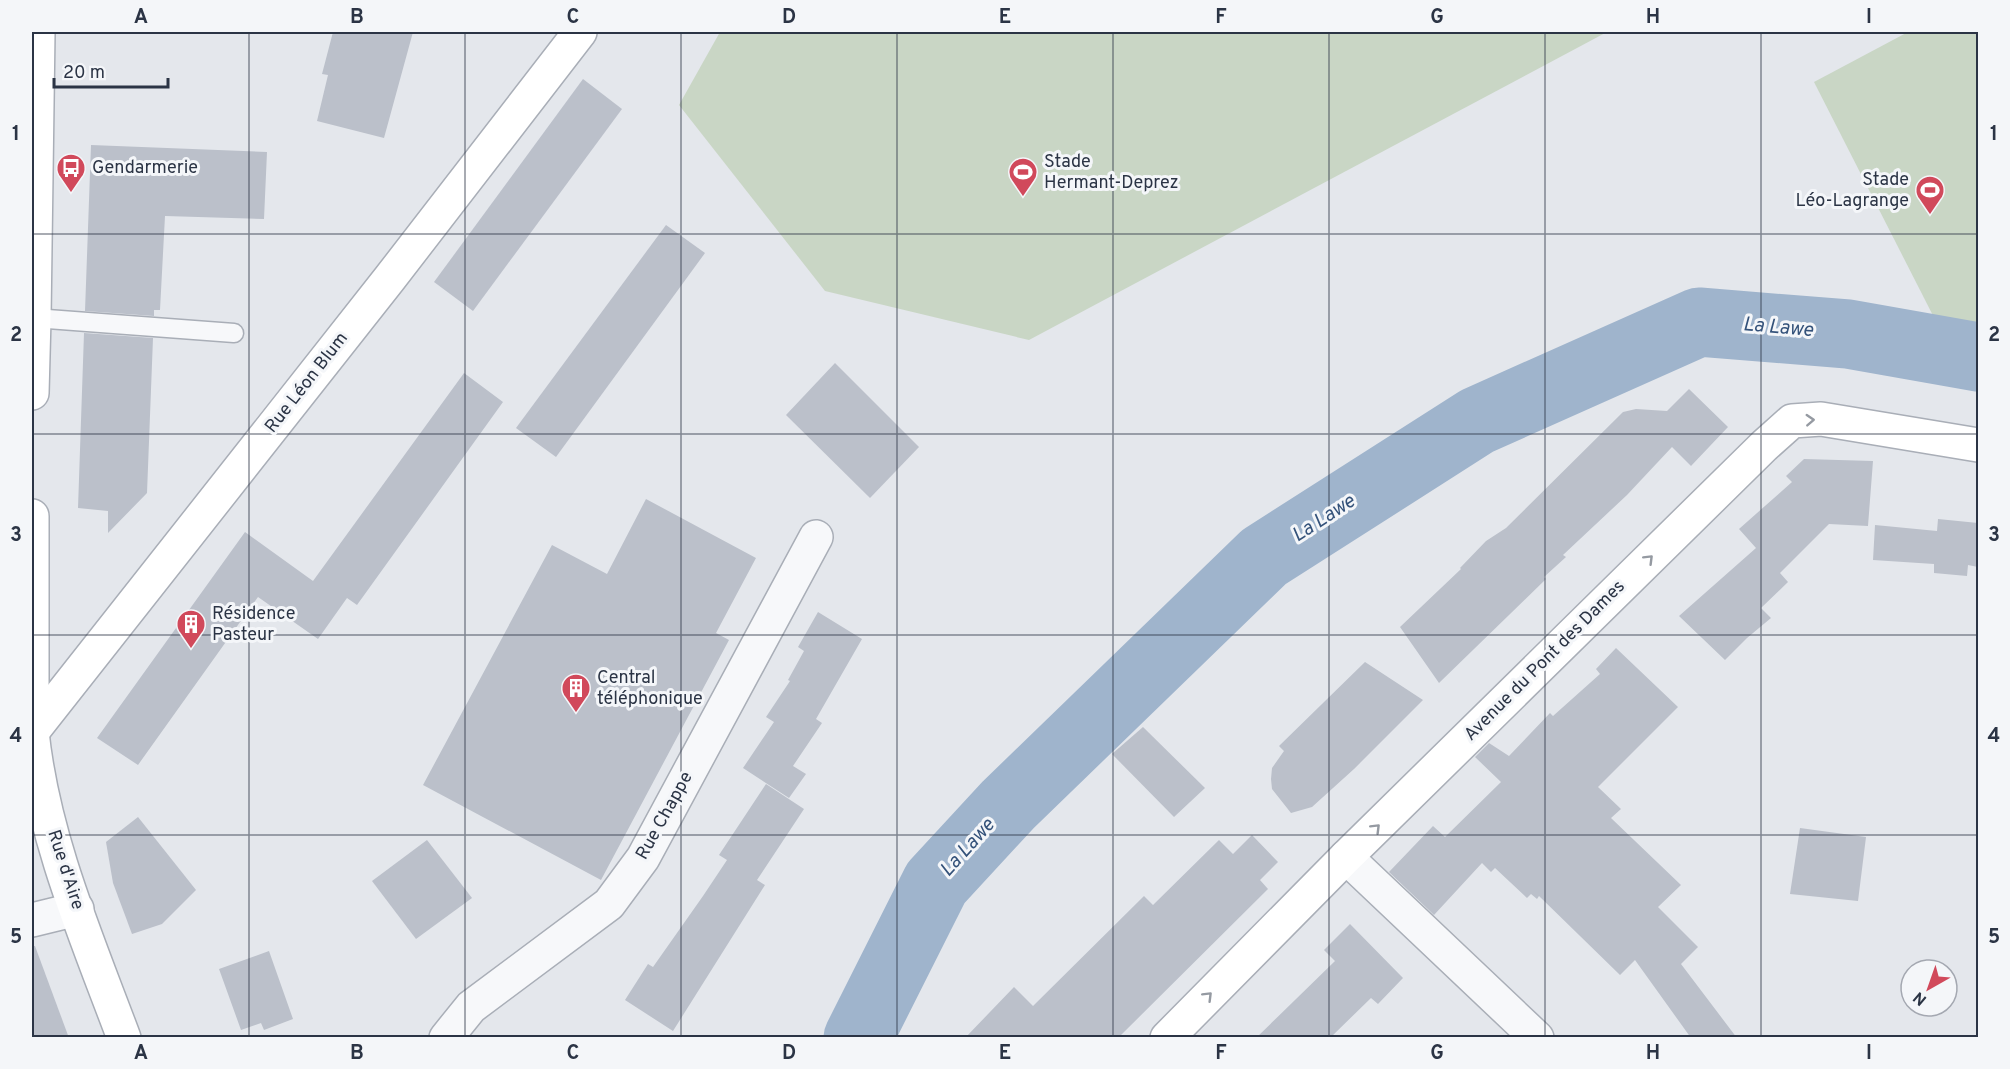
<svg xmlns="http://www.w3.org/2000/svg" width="2010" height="1069" viewBox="0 0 2010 1069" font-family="Overpass,sans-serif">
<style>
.pitch{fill:#c9d6c5}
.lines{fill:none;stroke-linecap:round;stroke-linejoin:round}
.river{stroke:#9fb4cc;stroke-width:69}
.building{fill:#bbc0ca}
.lane-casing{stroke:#a9aeb7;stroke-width:21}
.street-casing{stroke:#a9aeb7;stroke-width:36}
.secondary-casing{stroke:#a9aeb7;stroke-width:36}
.lane{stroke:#f7f8fa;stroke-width:18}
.street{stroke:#f7f8fa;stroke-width:33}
.secondary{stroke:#fff;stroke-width:33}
.oneway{stroke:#959aa2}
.grid{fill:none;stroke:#2b3445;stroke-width:1.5;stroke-opacity:0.55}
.labels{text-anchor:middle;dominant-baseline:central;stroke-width:6;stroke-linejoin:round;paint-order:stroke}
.poi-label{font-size:18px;fill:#2b3445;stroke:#f4f6f9;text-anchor:start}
.street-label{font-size:18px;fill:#2b3445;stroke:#f4f6f9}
.water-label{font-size:20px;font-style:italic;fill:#34527a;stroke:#f4f6f9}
.neatline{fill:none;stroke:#2b3445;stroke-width:2}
.grid-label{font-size:20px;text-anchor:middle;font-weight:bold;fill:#2b3445}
</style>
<rect width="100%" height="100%" fill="#e4e7ec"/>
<!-- pitch -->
<g class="pitch">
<path d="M720 32H1607L1029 340 825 291 679 105Z"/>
<path d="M1908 32H1978V351L1949 347 1814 82Z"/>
</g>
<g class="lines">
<!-- river -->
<path class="river" d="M858 1038 936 883 1008 805 1264 557 1477 421 1699 322 1848 334 1978 357"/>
</g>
<!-- building -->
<g class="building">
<path d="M333 32H413L384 138 317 121 328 75 322 74Z"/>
<path d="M583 79 622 109 473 311 434 282Z"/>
<path d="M91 145 267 152 264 219 165 216 160 310H154V316L85 311Z"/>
<path d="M666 225 705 253 556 457 516 428Z"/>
<path d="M84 333 153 338 147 493 108 533V511L78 508Z"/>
<path d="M835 363 919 447 870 498 786 415Z"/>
<path d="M464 373 503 402 357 605 347 598 318 639 258 597 138 765 97 738 245 532 313 581Z"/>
<path d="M1689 389 1728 427 1691 466 1672 447 1627 495 1563 555 1566 557 1544 577 1546 579 1439 683 1400 627 1461 569 1460 568 1486 541 1506 528 1623 412 1636 409 1667 411Z"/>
<path d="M1804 459 1873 461 1868 526 1829 524 1780 573 1788 582 1761 608 1771 618 1747 638 1725 660 1679 616 1756 548 1739 529 1792 482 1786 476Z"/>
<path d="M646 499 756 558 716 633 729 640 601 880 423 785 552 545 607 574Z"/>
<path d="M1938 519 1978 523V567L1968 565 1967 576 1934 573V564L1873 560 1875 525 1937 531Z"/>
<path d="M818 612 862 639 816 719 822 723 793 766 806 774 789 798 743 768 774 722 766 717 790 681 788 680 804 651 798 647Z"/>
<path d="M1616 648 1678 707 1598 787 1621 809 1611 818 1681 885 1658 907 1698 947 1681 964 1737 1038H1691L1635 960 1620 975 1539 896 1537 899 1531 894 1527 898 1495 868 1491 872 1482 863 1434 915 1389 872 1433 826 1445 837 1501 782 1475 757 1489 743 1509 756 1550 713 1553 716 1600 674 1596 669Z"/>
<path d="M1365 662 1423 700 1354 769 1312 807 1291 813 1272 789 1271 779 1272 768 1284 751 1279 746Z"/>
<path d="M1143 727 1205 788 1174 817 1112 754Z"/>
<path d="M766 784 804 809 757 880 765 885 673 1031 625 1000 648 964 653 967 703 896 727 860 719 855Z"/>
<path d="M138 817 196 890 162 924 132 934 113 883 106 842Z"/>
<path d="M1800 828 1866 837 1858 901 1790 894Z"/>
<path d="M1252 835 1278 862 1260 880 1268 889 1118 1038H965L1014 987 1033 1006 1144 896 1153 905 1219 840 1233 854Z"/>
<path d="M427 840 472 898 416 939 372 881Z"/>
<path d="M1350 924 1403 978 1378 1004 1371 998 1330 1038H1256L1335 961 1324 950Z"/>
<path d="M32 946H35L69 1038H32Z"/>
<path d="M269 951 293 1019 264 1030 261 1023 241 1030 219 969Z"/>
</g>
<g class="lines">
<!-- lane casing -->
<g class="lane-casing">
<path id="lane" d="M34 318 234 333"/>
</g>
<!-- street casing -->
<g class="street-casing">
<g id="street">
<path d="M1346 857 1537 1038"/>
<path d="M32 920 77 909"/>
<path d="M446 1038 471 1007 609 904 643 858 816 537"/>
</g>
</g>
<!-- secondary casing -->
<g class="secondary-casing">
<g id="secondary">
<path d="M32 393 34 318 38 32"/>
<path d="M32 516V732C43 838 87 939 124 1038"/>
<path d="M32 732 390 278 580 32"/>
<path d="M1167 1038 1346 857 1764 446 1792 421 1821 419 1978 445"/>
</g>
</g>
<!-- lane -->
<use href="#lane" class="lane"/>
<!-- street -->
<use href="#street" class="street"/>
<!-- secondary -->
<use href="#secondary" class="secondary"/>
</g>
<!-- one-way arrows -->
<defs><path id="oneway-chevron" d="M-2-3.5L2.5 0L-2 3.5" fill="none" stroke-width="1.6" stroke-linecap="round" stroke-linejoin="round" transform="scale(1.5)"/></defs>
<g class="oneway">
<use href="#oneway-chevron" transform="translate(1810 420) rotate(-3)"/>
<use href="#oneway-chevron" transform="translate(1649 559) rotate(-45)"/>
<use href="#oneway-chevron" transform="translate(1376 828) rotate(-45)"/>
<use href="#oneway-chevron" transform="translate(1208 996) rotate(-45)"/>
</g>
<!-- grid -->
<path class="grid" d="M249 32V1038M465 32V1038M681 32V1038M897 32V1038M1113 32V1038M1329 32V1038M1545 32V1038M1761 32V1038M32 234H1978M32 434H1978M32 635H1978M32 835H1978"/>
<!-- icons -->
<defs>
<g id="bus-pin" transform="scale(1.5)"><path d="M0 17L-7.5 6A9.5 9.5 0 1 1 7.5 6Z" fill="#d1495b" stroke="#f4f6f9"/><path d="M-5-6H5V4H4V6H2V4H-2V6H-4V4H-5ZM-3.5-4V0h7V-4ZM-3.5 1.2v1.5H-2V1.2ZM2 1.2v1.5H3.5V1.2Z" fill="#fff"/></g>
<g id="stadium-pin" transform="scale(1.5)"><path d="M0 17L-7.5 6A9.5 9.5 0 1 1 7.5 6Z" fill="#d1495b" stroke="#f4f6f9"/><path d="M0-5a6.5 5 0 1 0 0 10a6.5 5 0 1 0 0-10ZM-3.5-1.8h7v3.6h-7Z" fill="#fff"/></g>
<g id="building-pin" transform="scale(1.5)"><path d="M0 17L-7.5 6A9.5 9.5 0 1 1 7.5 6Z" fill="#d1495b" stroke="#f4f6f9"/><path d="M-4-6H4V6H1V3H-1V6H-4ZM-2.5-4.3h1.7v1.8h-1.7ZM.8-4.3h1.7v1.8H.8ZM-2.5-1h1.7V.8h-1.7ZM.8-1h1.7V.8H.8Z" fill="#fff"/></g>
</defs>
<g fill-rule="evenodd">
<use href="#bus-pin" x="71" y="168"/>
<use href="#stadium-pin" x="1023" y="172"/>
<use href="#stadium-pin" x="1930" y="190"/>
<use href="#building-pin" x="191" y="624"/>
<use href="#building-pin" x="576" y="688"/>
</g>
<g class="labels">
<!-- poi labels -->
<g class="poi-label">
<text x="1044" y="162">Stade<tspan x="1044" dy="21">Hermant-Deprez</tspan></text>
<text x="92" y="168">Gendarmerie</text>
<text x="1909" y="180" text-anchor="end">Stade<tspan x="1909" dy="21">Léo-Lagrange</tspan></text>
<text x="212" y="614">Résidence<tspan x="212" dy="21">Pasteur</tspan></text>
<text x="597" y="678">Central<tspan x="597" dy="21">téléphonique</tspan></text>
</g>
<!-- street labels -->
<g class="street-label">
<text transform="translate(307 383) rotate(-52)">Rue Léon Blum</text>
<text transform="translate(1545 661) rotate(-45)">Avenue du Pont des Dames</text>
<text transform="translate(665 816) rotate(-61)">Rue Chappe</text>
<text transform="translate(65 870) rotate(72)">Rue d'Aire</text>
</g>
<!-- water labels -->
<g class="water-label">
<text transform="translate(1778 328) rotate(5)">La Lawe</text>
<text transform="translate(1324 519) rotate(-33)">La Lawe</text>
<text transform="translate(968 848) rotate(-48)">La Lawe</text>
</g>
</g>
<!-- border -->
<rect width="2010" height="1069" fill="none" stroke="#f4f6f9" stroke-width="66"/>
<!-- north arrow -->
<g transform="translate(1929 988) rotate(220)"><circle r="28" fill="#f4f6f9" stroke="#a4a8b1" stroke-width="1.5"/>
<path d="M0-4.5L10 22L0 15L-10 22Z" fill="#d1495b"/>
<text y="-9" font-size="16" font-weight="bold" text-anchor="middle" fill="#2b3445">N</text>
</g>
<!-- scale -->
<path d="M54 78v9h114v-9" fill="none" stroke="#2b3445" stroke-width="3"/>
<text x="63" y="78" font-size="18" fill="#2b3445" stroke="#f4f6f9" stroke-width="4.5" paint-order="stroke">20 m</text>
<rect x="33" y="33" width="1944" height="1003" class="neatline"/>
<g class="grid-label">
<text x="141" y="23">A</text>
<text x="357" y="23">B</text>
<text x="573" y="23">C</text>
<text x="789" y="23">D</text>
<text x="1005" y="23">E</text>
<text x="1221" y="23">F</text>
<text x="1437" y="23">G</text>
<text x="1653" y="23">H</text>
<text x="1869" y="23">I</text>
<text x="16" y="140">1</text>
<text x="1994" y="140">1</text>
<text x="16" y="341">2</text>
<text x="1994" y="341">2</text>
<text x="16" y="541">3</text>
<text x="1994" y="541">3</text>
<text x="16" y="742">4</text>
<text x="1994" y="742">4</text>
<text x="16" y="943">5</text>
<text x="1994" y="943">5</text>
<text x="141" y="1059">A</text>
<text x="357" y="1059">B</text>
<text x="573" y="1059">C</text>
<text x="789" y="1059">D</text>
<text x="1005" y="1059">E</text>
<text x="1221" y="1059">F</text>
<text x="1437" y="1059">G</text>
<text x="1653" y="1059">H</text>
<text x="1869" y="1059">I</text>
</g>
</svg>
